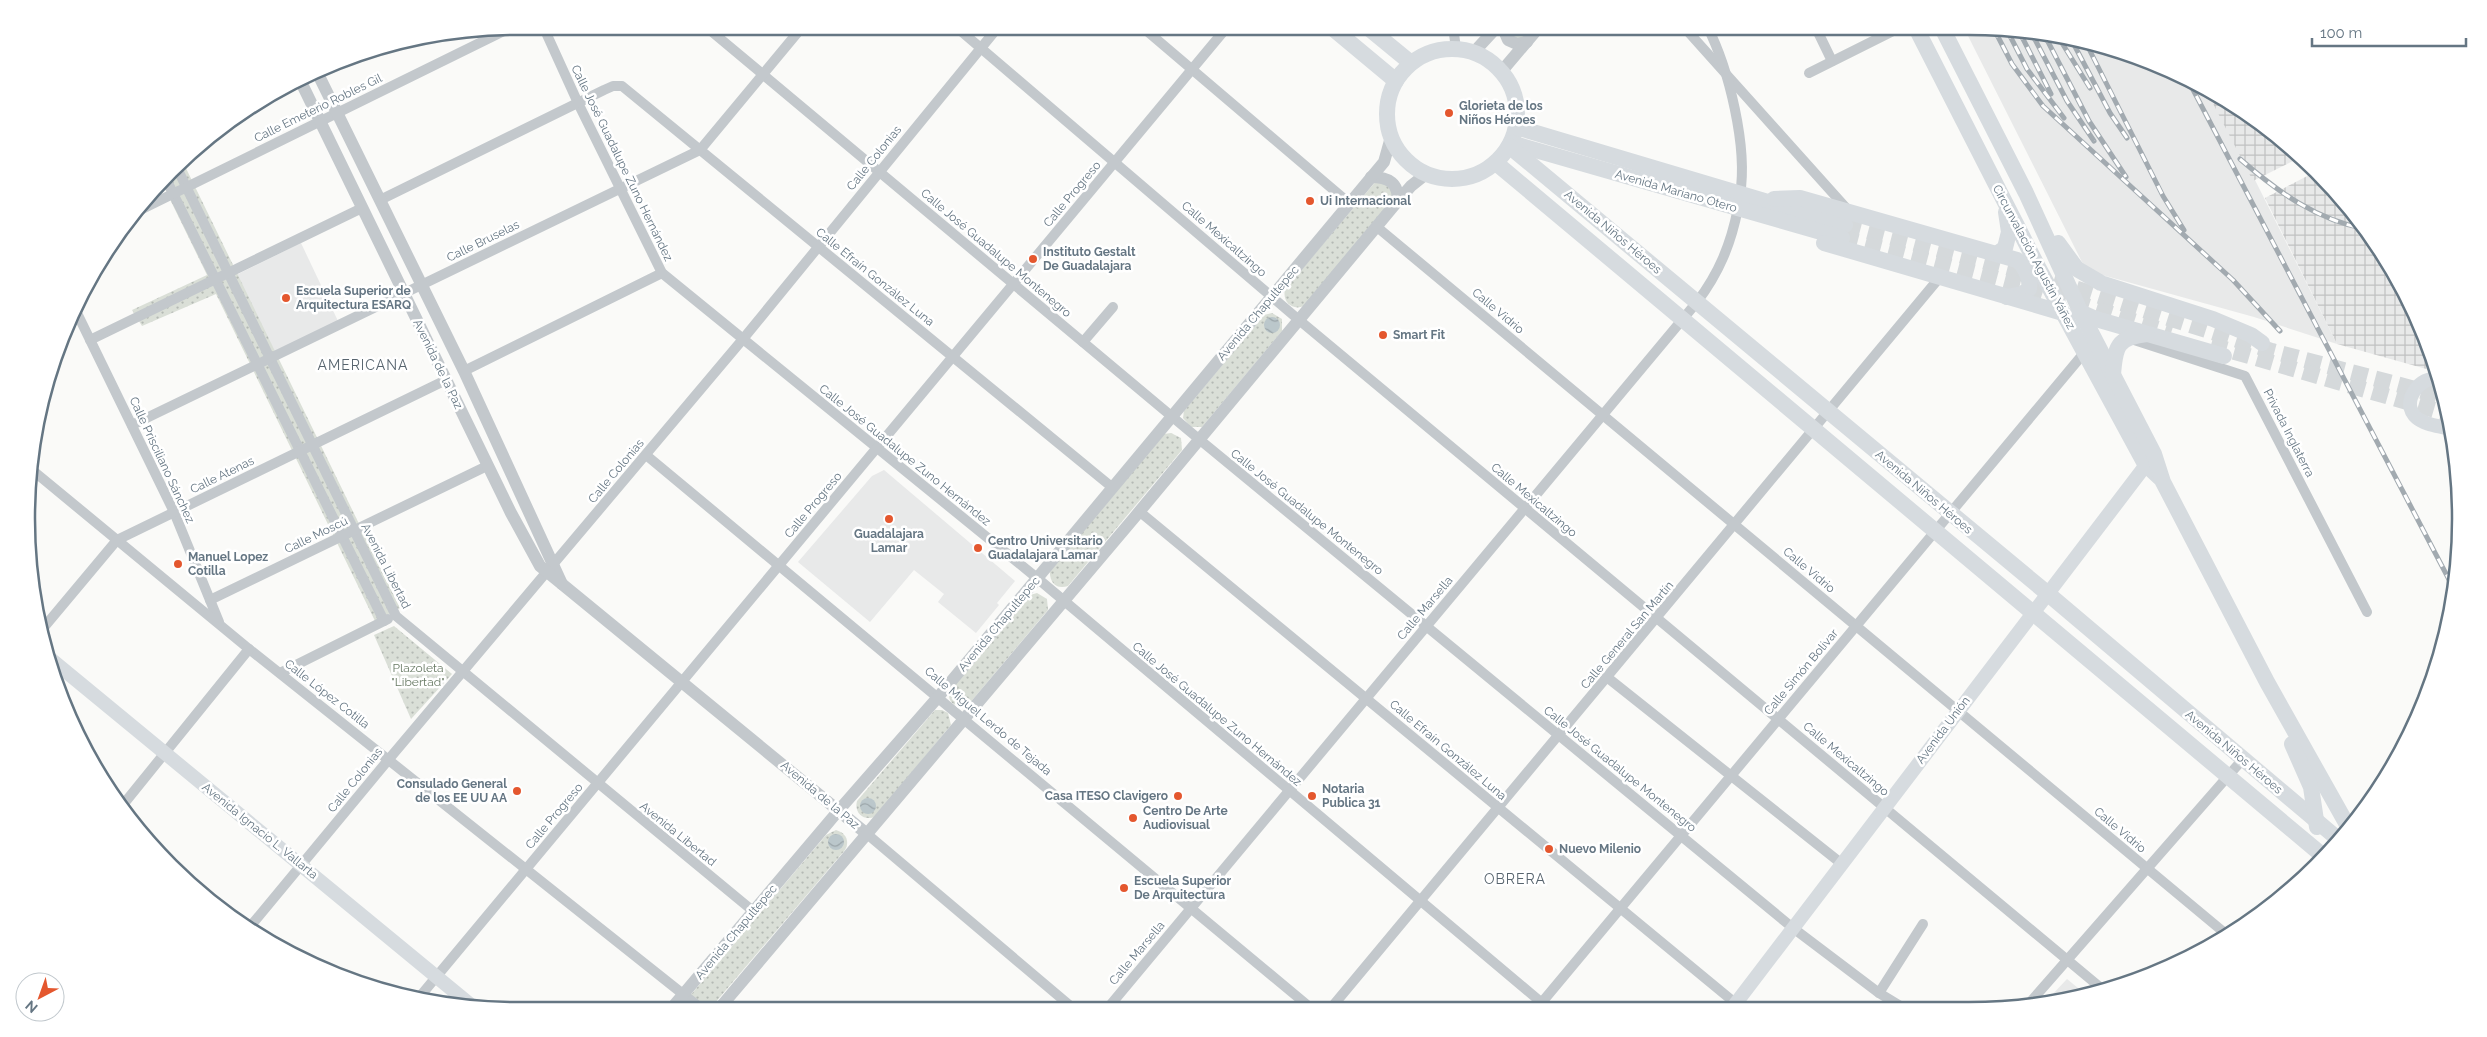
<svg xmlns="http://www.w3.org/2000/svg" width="2487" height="1037" viewBox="0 0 2487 1037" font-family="Raleway,sans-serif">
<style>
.built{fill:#e8e9e9}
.industrial{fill:url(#industrial-grid)}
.grass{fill:url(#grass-dots)}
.garden{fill:#dadfd7}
.water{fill:url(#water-waves)}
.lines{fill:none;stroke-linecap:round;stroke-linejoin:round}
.primary-tunnel{stroke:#d5d9db;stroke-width:16;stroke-dasharray:16 8;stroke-linecap:butt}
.minor{stroke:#c3c8cc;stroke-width:10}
.tertiary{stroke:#c3c8cc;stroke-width:12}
.secondary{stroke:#d6dbdf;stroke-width:14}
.primary{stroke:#d6dbdf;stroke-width:16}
.rail-casing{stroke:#a2aab0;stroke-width:5}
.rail{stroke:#fff;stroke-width:3;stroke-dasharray:9;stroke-linecap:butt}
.poi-dot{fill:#e4572e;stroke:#fff;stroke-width:2}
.labels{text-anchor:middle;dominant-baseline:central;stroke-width:5;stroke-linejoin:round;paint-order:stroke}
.poi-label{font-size:12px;font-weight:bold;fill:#657683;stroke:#fff;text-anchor:start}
.street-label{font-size:12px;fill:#657683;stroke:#fff}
.park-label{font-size:12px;fill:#687a64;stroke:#fff}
.neighbourhood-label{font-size:14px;letter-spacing:1px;fill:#57646e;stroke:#fff}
.rim{fill:none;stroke:#657683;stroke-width:2.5}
</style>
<defs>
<pattern id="industrial-grid" width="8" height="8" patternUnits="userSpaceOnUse" patternTransform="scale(1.25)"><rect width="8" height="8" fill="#e8e9e9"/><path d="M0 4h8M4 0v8" fill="none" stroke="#c0c1c2"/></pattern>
<pattern id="grass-dots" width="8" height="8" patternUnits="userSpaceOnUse" patternTransform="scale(1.25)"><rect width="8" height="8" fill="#dadfd7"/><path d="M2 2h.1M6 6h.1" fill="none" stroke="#b4b9b4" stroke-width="1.8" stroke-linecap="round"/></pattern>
<pattern id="water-waves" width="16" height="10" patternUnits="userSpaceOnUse" patternTransform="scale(1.25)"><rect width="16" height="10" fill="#bbc7cb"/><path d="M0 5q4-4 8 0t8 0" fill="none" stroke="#9ca6aa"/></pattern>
</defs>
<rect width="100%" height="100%" fill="#fafaf8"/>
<!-- built -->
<g class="built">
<path d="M1963 26 2064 36 2127 52 2210 90 2337 344 2254 317 2095 273 2084 266Z"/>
<path d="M301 243 338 321 271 353 234 276Z"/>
<path d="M884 470 1015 581 997 603 999 605 976 633 938 602 944 594 914 570 870 622 798 562 872 476Z"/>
<path d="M2067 979 2084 993 2056 1000 2051 996Z"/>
</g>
<!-- industrial -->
<g class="industrial">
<path d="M2205 88 2215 92 2293 149 2301 157 2253 181Z"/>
<path d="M2315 172 2359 219 2410 301 2437 372 2337 344 2265 198Z"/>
</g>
<!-- grass -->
<g class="grass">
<path d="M182 160 400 608 375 621 216 294 142 326 132 310 207 275 161 181Z"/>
<path d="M1377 180H1383L1395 196 1304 306C1292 311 1282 302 1285 289Z"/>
<path d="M1272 313 1282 319V331L1202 427H1191L1183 418 1184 411 1264 315Z"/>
<path d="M1171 433 1181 438 1182 450 1068 586C1056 590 1049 582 1050 570L1164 434Z"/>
<path d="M1037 593 1047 599 1048 610 969 704 960 707C952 705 948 700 949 692L1030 595Z"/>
<path d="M394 626 452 674 411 719 374 635Z"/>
<path d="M935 710H942L948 713 951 725 875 817C863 821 854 813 857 801Z"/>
<path d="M836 830C846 833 850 841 845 850L709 1010H678L826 835Z"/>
</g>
<!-- garden -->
<path class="garden" d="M1508 26H1532L1523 38 1515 40Z"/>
<!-- water -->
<g class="water">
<circle cx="1272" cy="325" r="8"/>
<circle cx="868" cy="806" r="8"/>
<circle cx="836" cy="842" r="8"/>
</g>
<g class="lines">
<!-- primary-tunnel -->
<g class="primary-tunnel">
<path d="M1845 225 2018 270 2272 351 2445 397"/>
<path d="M1842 238 2021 285 2171 333"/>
<path d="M2211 345 2448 414"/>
</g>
<!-- minor -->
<g class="minor">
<path d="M543 26 578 103 662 273 1037 578 1548 1008"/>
<path d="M705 26 1200 440 1793 928 1879 993 1902 1007"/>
<path d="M955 26 1299 320 2101 988"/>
<path d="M1141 26 1349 203"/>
<path d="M1453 26 1456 49"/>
<path d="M1683 26 1848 210"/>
<path d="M1707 26C1729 69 1748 147 1740 195"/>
<path d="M1815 26 1832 61"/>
<path d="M1809 73 1903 26"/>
<path d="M176 166 396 616 753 911"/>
<path d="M165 177 384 621"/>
<path d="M380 200 604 90 613 86H622L1113 488"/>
<path d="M136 212 512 27"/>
<path d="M1377 227 2226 934"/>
<path d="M75 309 174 512 219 622"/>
<path d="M2131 339 2245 376 2367 612"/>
<path d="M90 340 362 208"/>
<path d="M1083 342 1113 307"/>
<path d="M464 371 662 273"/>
<path d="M132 425 700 150 803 26"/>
<path d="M646 455 1312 1009"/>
<path d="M31 469 249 649 703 1010"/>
<path d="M1140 512 1740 1007"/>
<path d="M210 600 487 466"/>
<path d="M40 632 117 540 446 380"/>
<path d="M280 673 388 619"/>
<path d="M1608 678 1842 864"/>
<path d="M122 806 249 649"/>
<path d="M867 834 1074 1009"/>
<path d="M249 928 389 759 743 339 999 26"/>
<path d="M1879 993 1923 924"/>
<path d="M417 1000 1228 26"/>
<path d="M1538 1007 2084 353"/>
<path d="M2026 1007 2243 759"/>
<path d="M1331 1008 1940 277"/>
<path d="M1107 1009 1697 302C1719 273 1731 244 1738 208"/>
</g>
<!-- tertiary -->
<g class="tertiary">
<path d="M1502 26 1508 40 1517 44 1527 42"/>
<path d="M1474 52 1498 26"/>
<path d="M317 72 464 371 562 584"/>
<path d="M1501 72 1540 26"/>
<path d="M300 80 511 513 540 566 867 834"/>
<path d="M1371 177C1388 177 1400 183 1397 202"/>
<path d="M670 1010 839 810 939 696 1384 162 1391 137"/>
<path d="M718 1010 1134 518 1397 202 1411 186 1426 174"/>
</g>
<!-- secondary -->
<g class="secondary">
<path d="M2440 379C2420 374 2399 403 2417 418 2425 425 2440 426 2450 429"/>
<path d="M47 656 472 1006"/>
<path d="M1733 1007 2152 457"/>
</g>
<!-- primary -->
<g class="primary">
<path d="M1330 26 1396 81"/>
<path d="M1366 26 1411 63"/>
<path d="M1915 26 2037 265 2145 464 2160 478"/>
<path d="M1941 26 2026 193 2082 315 2154 454 2163 482 2267 682 2349 828"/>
<circle cx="1452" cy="114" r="65"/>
<path d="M1516 127 1845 225"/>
<path d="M1511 143 1842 238"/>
<path d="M1509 146 2047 593 2338 839"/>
<path d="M1496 163 2322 855"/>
<path d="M1774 199 1800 198 2017 260C2025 266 2031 279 2029 289L2022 294 2007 297"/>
<path d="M1824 243 2063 313"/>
<path d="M2058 243 2077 269 2101 283 2213 319 2251 335 2262 343"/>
<path d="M1998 253 2005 248 2009 232 2006 212"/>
<path d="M2078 311 2096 319 2224 356"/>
<path d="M2113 375C2115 347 2117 337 2147 334"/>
<path d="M2292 744 2311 787 2317 827"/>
</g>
<!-- rail casing -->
<g class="rail-casing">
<g id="rail">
<path d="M1994 29 2012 64 2043 106 2233 280 2280 331"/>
<path d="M2007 30 2027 69 2064 118"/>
<path d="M2019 31 2051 94"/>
<path d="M2031 32 2067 101 2094 141"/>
<path d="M2044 34 2089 121 2126 177"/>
<path d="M2057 35 2090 88"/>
<path d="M2070 37 2110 113 2127 138"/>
<path d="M2085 41 2163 196 2184 230"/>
<path d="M2188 80 2455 591"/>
<path d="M2240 159C2277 191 2316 220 2366 229"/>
</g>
</g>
<!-- rail -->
<use href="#rail" class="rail"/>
</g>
<!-- markers -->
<g class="poi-dot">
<circle cx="1449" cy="113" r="5"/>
<circle cx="1310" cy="201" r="5"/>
<circle cx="1033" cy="259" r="5"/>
<circle cx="286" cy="298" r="5"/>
<circle cx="1383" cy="335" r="5"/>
<circle cx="889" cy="519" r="5"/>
<circle cx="978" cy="548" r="5"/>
<circle cx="178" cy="564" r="5"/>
<circle cx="517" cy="791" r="5"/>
<circle cx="1178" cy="796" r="5"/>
<circle cx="1312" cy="796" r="5"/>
<circle cx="1133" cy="818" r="5"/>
<circle cx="1549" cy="849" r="5"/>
<circle cx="1124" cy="888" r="5"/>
</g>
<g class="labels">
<!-- poi labels -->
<g class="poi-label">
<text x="1459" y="106">Glorieta de los<tspan x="1459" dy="14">Niños Héroes</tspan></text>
<text x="1320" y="201">Ui Internacional</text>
<text x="1043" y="252">Instituto Gestalt<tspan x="1043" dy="14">De Guadalajara</tspan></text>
<text x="296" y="291">Escuela Superior de<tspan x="296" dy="14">Arquitectura ESARQ</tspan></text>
<text x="1393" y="335">Smart Fit</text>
<text x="889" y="534" text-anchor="middle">Guadalajara<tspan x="889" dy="14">Lamar</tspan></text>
<text x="988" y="541">Centro Universitario<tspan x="988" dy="14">Guadalajara Lamar</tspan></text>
<text x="188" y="557">Manuel Lopez<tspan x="188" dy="14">Cotilla</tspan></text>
<text x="507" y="784" text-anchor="end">Consulado General<tspan x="507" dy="14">de los EE UU AA</tspan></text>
<text x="1322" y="789">Notaria<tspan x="1322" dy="14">Publica 31</tspan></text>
<text x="1168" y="796" text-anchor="end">Casa ITESO Clavigero</text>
<text x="1143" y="811">Centro De Arte<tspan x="1143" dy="14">Audiovisual</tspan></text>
<text x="1559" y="849">Nuevo Milenio</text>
<text x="1134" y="881">Escuela Superior<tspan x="1134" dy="14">De Arquitectura</tspan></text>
</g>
<!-- street labels -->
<g class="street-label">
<text transform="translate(318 108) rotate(-26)">Calle Emeterio Robles Gil</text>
<text transform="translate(874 158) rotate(-51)">Calle Colonias</text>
<text transform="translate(622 163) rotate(64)">Calle José Guadalupe Zuno Hernández</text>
<text transform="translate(1676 191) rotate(16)">Avenida Mariano Otero</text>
<text transform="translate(1072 194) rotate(-50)">Calle Progreso</text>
<text transform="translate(1613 232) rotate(40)">Avenida Niños Héroes</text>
<text transform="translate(1224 239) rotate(41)">Calle Mexicaltzingo</text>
<text transform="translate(483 241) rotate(-26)">Calle Bruselas</text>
<text transform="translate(996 253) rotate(40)">Calle José Guadalupe Montenegro</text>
<text transform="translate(2034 257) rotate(62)">Circunvalación Agustín Yáñez</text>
<text transform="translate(875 277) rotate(39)">Calle Efraín González Luna</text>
<text transform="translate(1498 311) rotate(40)">Calle Vidrio</text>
<text transform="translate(1258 313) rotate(-50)">Avenida Chapultepec</text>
<text transform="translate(438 364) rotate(64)">Avenida de la Paz</text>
<text transform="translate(2289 433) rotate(63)">Privada Inglaterra</text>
<text transform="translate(905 455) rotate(39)">Calle José Guadalupe Zuno Hernández</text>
<text transform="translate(162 460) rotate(65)">Calle Prisciliano Sánchez</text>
<text transform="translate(616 471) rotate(-50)">Calle Colonias</text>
<text transform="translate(222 475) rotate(-26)">Calle Atenas</text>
<text transform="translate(1924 492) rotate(40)">Avenida Niños Héroes</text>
<text transform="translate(1534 500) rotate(40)">Calle Mexicaltzingo</text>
<text transform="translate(813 505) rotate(-50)">Calle Progreso</text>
<text transform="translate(1307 512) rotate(39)">Calle José Guadalupe Montenegro</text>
<text transform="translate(316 535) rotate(-26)">Calle Moscú</text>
<text transform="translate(386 566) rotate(63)">Avenida Libertad</text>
<text transform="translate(1809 570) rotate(40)">Calle Vidrio</text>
<text transform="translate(1425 608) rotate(-50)">Calle Marsella</text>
<text transform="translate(999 624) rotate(-50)">Avenida Chapultepec</text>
<text transform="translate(1627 635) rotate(-50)">Calle General San Martín</text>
<text transform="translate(1801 672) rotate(-50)">Calle Simón Bolívar</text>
<text transform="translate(327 694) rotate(38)">Calle López Cotilla</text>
<text transform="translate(1217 714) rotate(40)">Calle José Guadalupe Zuno Hernández</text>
<text transform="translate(988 721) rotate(40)">Calle Miguel Lerdo de Tejada</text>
<text transform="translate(1943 730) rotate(-53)">Avenida Unión</text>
<text transform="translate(1448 750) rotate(40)">Calle Efraín González Luna</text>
<text transform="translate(2234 752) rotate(40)">Avenida Niños Héroes</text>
<text transform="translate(1846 759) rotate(40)">Calle Mexicaltzingo</text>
<text transform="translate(1620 769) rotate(39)">Calle José Guadalupe Montenegro</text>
<text transform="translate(355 780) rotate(-51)">Calle Colonias</text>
<text transform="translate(820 795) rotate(40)">Avenida de la Paz</text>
<text transform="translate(554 816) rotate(-50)">Calle Progreso</text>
<text transform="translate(2120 830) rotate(40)">Calle Vidrio</text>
<text transform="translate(260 831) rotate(39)">Avenida Ignacio L. Vallarta</text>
<text transform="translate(678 834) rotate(39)">Avenida Libertad</text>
<text transform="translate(736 932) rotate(-50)">Avenida Chapultepec</text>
<text transform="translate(1137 953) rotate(-50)">Calle Marsella</text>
</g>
<!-- park labels -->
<g class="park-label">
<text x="418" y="668">Plazoleta<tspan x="418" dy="14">"Libertad"</tspan></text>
</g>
<!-- neighbourhood labels -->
<g class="neighbourhood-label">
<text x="363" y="365">AMERICANA</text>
<text x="1515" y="879">OBRERA</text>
</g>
</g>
<!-- crop -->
<path d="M0 0H2487V1037H0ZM518 35H1969A483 483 0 0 1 2452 518V519A483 483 0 0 1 1969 1002H518A483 483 0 0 1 35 519V518A483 483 0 0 1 518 35Z" fill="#fff" fill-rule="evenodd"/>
<path class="rim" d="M518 35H1969A483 483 0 0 1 2452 518V519A483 483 0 0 1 1969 1002H518A483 483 0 0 1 35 519V518A483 483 0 0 1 518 35Z"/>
<!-- north arrow -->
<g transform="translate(40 997) rotate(221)"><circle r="24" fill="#ffffff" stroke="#c1c8cd"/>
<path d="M0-4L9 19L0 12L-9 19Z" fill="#e4572e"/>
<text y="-8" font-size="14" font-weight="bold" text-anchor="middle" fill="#657683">N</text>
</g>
<!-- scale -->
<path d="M2312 38v8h154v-8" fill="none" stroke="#657683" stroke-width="2.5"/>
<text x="2320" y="38" font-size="15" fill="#657683" stroke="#ffffff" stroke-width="4" paint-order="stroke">100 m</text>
</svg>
